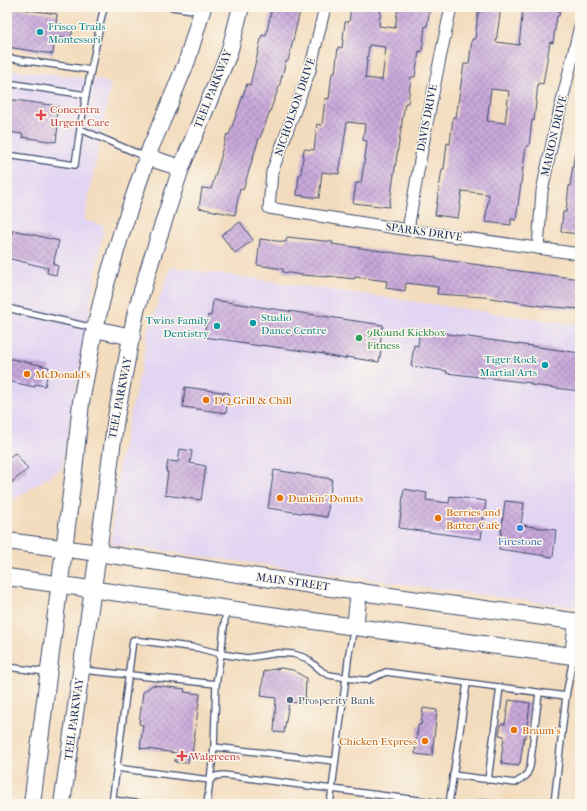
<svg xmlns="http://www.w3.org/2000/svg" width="587" height="811" viewBox="0 0 587 811" font-family="'IM FELL French Canon',serif">
<style>
.built{fill:#e2d4f3}
.building{fill:url(#building-cross-hatch);fill-rule:evenodd}
.lines{fill:none;stroke-linecap:round;stroke-linejoin:round}
.service-casing{stroke:#3b496c;stroke-width:8}
.minor-casing{stroke:#3b496c;stroke-width:13}
.secondary-casing{stroke:#3b496c;stroke-width:18}
.service{stroke:#fff;stroke-width:5.5}
.minor{stroke:#fff;stroke-width:11}
.secondary{stroke:#fff;stroke-width:16}
.culture-dot{fill:#0f9aa8;stroke:#fbf7ec;stroke-width:1.5}
.health-dot{fill:#e0444e;stroke:#fbf7ec;stroke-width:1.5}
.leisure-dot{fill:#2e9e5b;stroke:#fbf7ec;stroke-width:1.5}
.food-dot{fill:#e8710a;stroke:#fbf7ec;stroke-width:1.5}
.shop-dot{fill:#3f7fe0;stroke:#fbf7ec;stroke-width:1.5}
.service-dot{fill:#5c6f8a;stroke:#fbf7ec;stroke-width:1.5}
.labels{text-anchor:middle;dominant-baseline:central;stroke-width:3;stroke-linejoin:round;paint-order:stroke}
.culture-label{font-size:11px;fill:#0d838f;stroke:#fbf7ec;text-anchor:start}
.street-label{font-size:11px;fill:#1b2f5e;stroke:#fbf7ec}
.health-label{font-size:11px;fill:#be3a42;stroke:#fbf7ec;text-anchor:start}
.leisure-label{font-size:11px;fill:#27864d;stroke:#fbf7ec;text-anchor:start}
.food-label{font-size:11px;fill:#c56008;stroke:#fbf7ec;text-anchor:start}
.shop-label{font-size:11px;fill:#366cbe;stroke:#fbf7ec}
.service-label{font-size:11px;fill:#4e5e75;stroke:#fbf7ec;text-anchor:start}
</style>
<defs>
<pattern id="building-cross-hatch" width="8" height="8" patternUnits="userSpaceOnUse"><rect width="8" height="8" fill="#c9a9db"/><path d="M0 0l8 8M0 8l8-8" fill="none" stroke="#a28ab5"/></pattern>
</defs>
<rect width="100%" height="100%" fill="#fbf7ec"/>
<filter id="ink" filterUnits="userSpaceOnUse"><feTurbulence type="fractalNoise" baseFrequency=".025" numOctaves="2"/><feDisplacementMap in="SourceGraphic" scale="8" xChannelSelector="R" yChannelSelector="G"/><feConvolveMatrix kernelMatrix="1 2 1 2 8 2 1 2 1" color-interpolation-filters="sRGB"/></filter>
<filter id="wash" filterUnits="userSpaceOnUse"><feTurbulence type="fractalNoise" baseFrequency=".012" numOctaves="4" result="noise"/><feDisplacementMap in="SourceGraphic" scale="16" xChannelSelector="R" yChannelSelector="G"/><feGaussianBlur stdDeviation="0.9" result="paint"/><feColorMatrix in="noise" values="0 0 0 0 0 0 0 0 0 0 0 0 0 0 0 0 0 1.4 0 .05"/><feComposite in="paint" operator="in"/></filter>
<g filter="url(#wash)">
<rect width="100%" height="100%" fill="#f3dcbd"/>
<!-- built -->
<g class="built">
<path d="M7 69 101 80 111 85 84 220 104 226 62 468 7 504Z"/>
<path d="M171 267 580 325V608L111 544 119 462 144 356 147 333Z"/>
</g>
<g id="blocks">
<!-- building -->
<g class="building">
<path d="M7 7 57 14 56 25 73 28 71 39 55 37 53 54 7 47Z"/>
<path d="M272 7H301L288 61H286L279 87 260 138H259L243 190 240 188 235 215 199 208 202 188 211 189 222 154 221 153 227 134 229 135 247 84 250 85 262 35 266 36Z"/>
<path d="M351 7H381L379 26 395 28 398 7H430L427 26H425L422 52 419 51 415 77H411L408 103H405L389 207 353 203 356 183H361L365 157 367 141 363 140 365 124 347 122 339 174 322 172 319 198 297 195 299 174H301L304 149 314 150 317 124 322 125 325 98 329 99 332 73H335L338 47 342 48 345 22H349ZM369 45 386 47 382 80 365 78Z"/>
<path d="M481 7H501L496 42 519 45 523 7H560L559 16H557L553 43 550 42 543 84 538 83 534 121 532 120 529 146H526L516 220 511 219V225L485 222 489 195 487 194 462 191 458 218 435 215 442 169H444L447 143 450 144 453 117H456L464 64H469L472 39H475L478 12H480ZM491 89 509 91 505 123 487 121Z"/>
<path d="M7 99 58 106 55 125H58L56 142 22 137 23 134 7 132Z"/>
<path d="M575 152H580V234L561 232 563 212H566L569 186H570Z"/>
<path d="M240 222 253 240 235 253 221 235Z"/>
<path d="M13 230 59 241 53 264 58 266 56 275 47 273 48 268 7 258V253Z"/>
<path d="M287 237 333 242 332 244 417 256V255L436 257V259L487 266V267L580 279V309L542 306 484 297 437 294 438 287 406 283 405 291 386 288 387 281 355 277 354 279 328 276V277L302 275 283 272V269L257 265 260 239 286 242Z"/>
<path d="M213 300 383 325 379 350H381L379 362 346 357V359L324 355V354L261 345V346L239 343 240 342 204 337 208 315 211 316Z"/>
<path d="M420 330 580 353V391L531 385V383L446 373 447 371 411 366 414 345 418 346Z"/>
<path d="M7 358 49 367 45 386 35 384V387L7 381Z"/>
<path d="M185 387 229 393 226 413 183 407Z"/>
<path d="M180 449 192 451 190 463 206 466 201 500 165 495 168 472H166L168 461 178 462Z"/>
<path d="M15 453 28 469 7 486V459Z"/>
<path d="M274 470 332 479 327 517 268 508Z"/>
<path d="M404 489 427 493 426 500 449 503 450 496 486 501 481 539 399 528Z"/>
<path d="M505 501 524 503 521 525 556 530 553 557 499 549Z"/>
<path d="M281 668 293 670 306 678 305 704 289 702 284 733 274 732 276 698 261 696 264 671Z"/>
<path d="M153 685 185 689 184 692 200 694 192 755H189L188 763 175 762 176 753 140 748 143 725 139 724 143 692Z"/>
<path d="M509 700 530 703 526 737H524L520 763H519V766L502 764V761H501L504 736 499 735 501 724H505Z"/>
<path d="M423 708 437 710 432 756 415 754 418 725H421Z"/>
</g>
</g>
</g>
<g filter="url(#ink)">
<use href="#blocks" fill-opacity="0" stroke="#3b496c" stroke-width="1"/>
<g class="lines">
<!-- service casing -->
<g class="service-casing">
<g id="service">
<path d="M172 7 200 11"/>
<path d="M7 58 91 70"/>
<path d="M7 83 86 95 80 129"/>
<path d="M86 95 102 15 105 7"/>
<path d="M7 155 75 165 80 129 146 157"/>
<path d="M7 308 94 328"/>
<path d="M226 610 221 654 247 658 278 653 293 654 306 658 323 672 329 675 361 680H368L386 672 566 696"/>
<path d="M7 626V632"/>
<path d="M354 627 349 653 332 789 449 804"/>
<path d="M7 667 46 672"/>
<path d="M83 670 216 684"/>
<path d="M116 768 210 780 216 776 224 775 332 789 330 804"/>
<path d="M453 775 515 783 526 776 530 767 539 693"/>
<path d="M488 780 500 687"/>
<path d="M113 800 142 804"/>
<path d="M112 804 133 640 198 648 221 654 216 684 214 747"/>
<path d="M207 804 214 747 334 761"/>
<path d="M453 804H449L467 683"/>
<path d="M476 804 482 803 491 804"/>
<path d="M554 804 566 696 573 658"/>
</g>
</g>
<!-- minor casing -->
<g class="minor-casing">
<g id="minor">
<path d="M325 7 310 70 272 172 269 208 408 230 580 254"/>
<path d="M408 230C420 155 435 81 451 7"/>
<path d="M538 248 542 191 554 134 580 26"/>
</g>
</g>
<!-- secondary casing -->
<g class="secondary-casing">
<g id="secondary">
<path d="M147 157 181 168"/>
<path d="M95 329 132 337"/>
<path d="M7 541 98 553 338 589 580 622"/>
<path d="M7 577 355 627 580 657"/>
<path d="M355 627 359 591"/>
<path d="M573 656 577 621"/>
<path d="M32 804 75 462 81 402 93 337 104 291 121 234 150 149 166 112 187 61 203 7"/>
<path d="M62 804 98 553 116 417 136 311 151 261 181 168 229 53 241 7"/>
</g>
</g>
<!-- service -->
<use href="#service" class="service"/>
<!-- minor -->
<use href="#minor" class="minor"/>
<!-- secondary -->
<use href="#secondary" class="secondary"/>
</g>
</g>
<!-- markers -->
<g class="culture-dot">
<circle cx="40" cy="32" r="4"/>
<circle cx="253" cy="323" r="4"/>
<circle cx="217" cy="326" r="4"/>
<circle cx="545" cy="365" r="4"/>
</g>
<g class="health-dot">
<path d="M39 109h4v4h4v4h-4v4h-4v-4h-4v-4h4z"/>
<path d="M180 750h4v4h4v4h-4v4h-4v-4h-4v-4h4z"/>
</g>
<circle class="leisure-dot" cx="359" cy="338" r="4"/>
<g class="food-dot">
<circle cx="27" cy="374" r="4"/>
<circle cx="206" cy="400" r="4"/>
<circle cx="280" cy="498" r="4"/>
<circle cx="438" cy="518" r="4"/>
<circle cx="514" cy="730" r="4"/>
<circle cx="425" cy="741" r="4"/>
</g>
<circle class="shop-dot" cx="520" cy="528" r="4"/>
<circle class="service-dot" cx="290" cy="700" r="4"/>
<g class="labels">
<!-- culture labels -->
<g class="culture-label">
<text x="48" y="26">Frisco Trails<tspan x="48" dy="13">Montessori</tspan></text>
<text x="261" y="317">Studio<tspan x="261" dy="13">Dance Centre</tspan></text>
<text x="209" y="320" text-anchor="end">Twins Family<tspan x="209" dy="13">Dentistry</tspan></text>
<text x="537" y="359" text-anchor="end">Tiger Rock<tspan x="537" dy="13">Martial Arts</tspan></text>
</g>
<!-- street labels -->
<g class="street-label">
<text transform="translate(213 89) rotate(-68)">TEEL PARKWAY</text>
<text transform="translate(295 107) rotate(-71)">NICHOLSON DRIVE</text>
<text transform="translate(427 118) rotate(-79)">DAVIS DRIVE</text>
<text transform="translate(554 136) rotate(-77)">MARION DRIVE</text>
<text transform="translate(424 232) rotate(8)">SPARKS DRIVE</text>
<text transform="translate(120 398) rotate(-79)">TEEL PARKWAY</text>
<text transform="translate(293 582) rotate(8)">MAIN STREET</text>
<text transform="translate(74 719) rotate(-82)">TEEL PARKWAY</text>
</g>
<!-- health labels -->
<g class="health-label">
<text x="50" y="109">Concentra<tspan x="50" dy="13">Urgent Care</tspan></text>
<text x="190" y="756">Walgreens</text>
</g>
<!-- leisure labels -->
<g class="leisure-label">
<text x="367" y="332">9Round Kickbox<tspan x="367" dy="13">Fitness</tspan></text>
</g>
<!-- food labels -->
<g class="food-label">
<text x="35" y="374">McDonald's</text>
<text x="214" y="400">DQ Grill &amp; Chill</text>
<text x="288" y="498">Dunkin' Donuts</text>
<text x="446" y="512">Berries and<tspan x="446" dy="13">Batter Cafe</tspan></text>
<text x="522" y="730">Braum's</text>
<text x="417" y="741" text-anchor="end">Chicken Express</text>
</g>
<!-- shop labels -->
<g class="shop-label">
<text x="520" y="541">Firestone</text>
</g>
<!-- service labels -->
<g class="service-label">
<text x="298" y="700">Prosperity Bank</text>
</g>
</g>
<!-- margin -->
<rect width="587" height="811" fill="none" stroke="#fbf7ec" stroke-width="24"/>
</svg>
